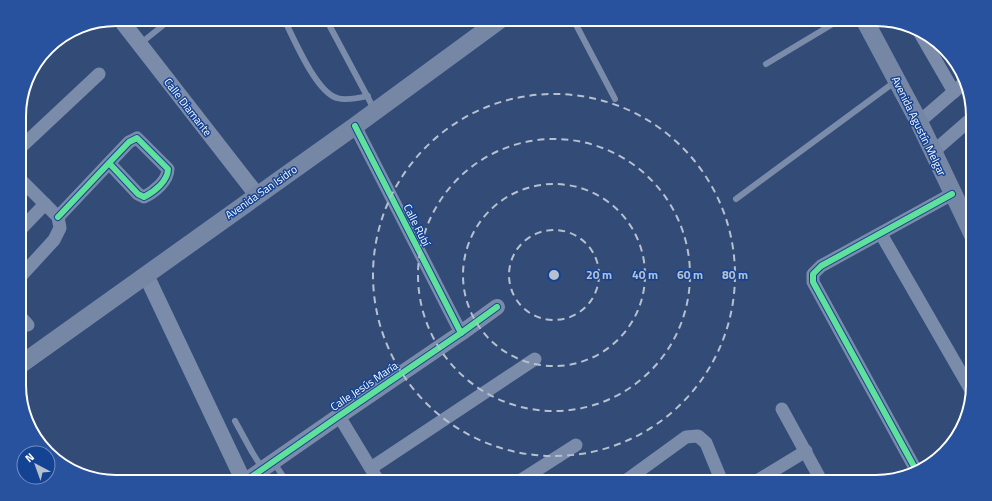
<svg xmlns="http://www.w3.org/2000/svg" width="992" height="501" viewBox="0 0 992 501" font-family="'Titillium Web',sans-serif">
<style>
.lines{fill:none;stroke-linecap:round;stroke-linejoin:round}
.service{stroke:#7a8caa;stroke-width:6}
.minor{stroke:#7a8caa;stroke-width:13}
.tertiary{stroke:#7a8caa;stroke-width:16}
.secondary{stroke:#7687a6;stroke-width:18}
.cycleway-casing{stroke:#154394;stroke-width:8}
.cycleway{stroke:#60e19b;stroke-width:6}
.ring{fill:none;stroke:#b7c0cf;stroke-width:2;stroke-dasharray:7 5}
.labels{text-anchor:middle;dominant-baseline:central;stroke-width:3;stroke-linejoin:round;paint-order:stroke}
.street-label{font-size:11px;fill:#fff;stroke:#154394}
.rim{fill:none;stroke:#fff;stroke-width:2}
.centre{fill:#b7c0cf;stroke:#154394;stroke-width:2}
.ring-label{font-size:12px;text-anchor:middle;font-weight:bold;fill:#b7c0cf;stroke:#154394;stroke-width:3;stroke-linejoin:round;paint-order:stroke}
</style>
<rect width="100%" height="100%" fill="#324b77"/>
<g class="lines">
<!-- service -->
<g class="service">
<path d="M284 19C294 39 316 92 337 98 346 101 359 98 368 96"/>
<path d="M326 19 374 109"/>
<path d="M573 19 615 99"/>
<path d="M141 43 171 19"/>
<path d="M766 64 841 19"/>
<path d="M736 199 896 81"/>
<path d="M235 421 252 452 262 468"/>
<path d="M274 463 287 482"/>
</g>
<!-- minor -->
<g class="minor">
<path d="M917 28 954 92"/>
<path d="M919 122 964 83"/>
<path d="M355 126 461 333"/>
<path d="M19 149 99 74"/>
<path d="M933 152 972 118"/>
<path d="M19 178 58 217 60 228 54 240 20 277"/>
<path d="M58 217 109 163 129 142 137 138 168 169C168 181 154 192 144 197L138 194 109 163"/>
<path d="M19 231 45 204"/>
<path d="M881 234 972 392"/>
<path d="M20 316 28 325"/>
<path d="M782 409 822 482"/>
<path d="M339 416 379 482"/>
<path d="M371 468 535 359"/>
<path d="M916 470 813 282V274L821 266 952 194"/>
<path d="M518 482 576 445"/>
<path d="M624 482 686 437 698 436 706 443 722 482"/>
<path d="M755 482 806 451"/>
</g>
<!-- tertiary -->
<g class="tertiary">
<path d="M120 19 257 195"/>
<path d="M146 275 244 482"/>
<path d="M244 482 339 416 461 333 497 307"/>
</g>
<!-- secondary -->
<g class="secondary">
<path d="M864 19 919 122 973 235"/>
<path d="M20 365 355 126 501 19"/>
</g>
<!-- cycleway casing -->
<g class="cycleway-casing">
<g id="cycleway">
<path d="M355 126 461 333"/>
<path d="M58 217 109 163 129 142 137 138 168 169C168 181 154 192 144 197L138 194 109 163"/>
<path d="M916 470 813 282V274L821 266 952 194"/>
<path d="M244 482 339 416 461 333 497 307"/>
</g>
</g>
<!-- cycleway -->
<use href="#cycleway" class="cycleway"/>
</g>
<!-- distance rings -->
<g class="ring">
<circle cx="554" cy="275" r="45"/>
<circle cx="554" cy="275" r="91"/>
<circle cx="554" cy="275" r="136"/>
<circle cx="554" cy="275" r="181"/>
</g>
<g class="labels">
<!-- street labels -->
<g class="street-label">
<text transform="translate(188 107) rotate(52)">Calle Diamante</text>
<text transform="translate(919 126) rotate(64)">Avenida Agustín Melgar</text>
<text transform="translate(261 192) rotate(-35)">Avenida San Isidro</text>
<text transform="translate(417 225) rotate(63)">Calle Rubí</text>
<text transform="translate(364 386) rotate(-34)">Calle Jesús María</text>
</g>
</g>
<!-- crop -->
<path d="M0 0H992V501H0ZM116 26H876A90 90 0 0 1 966 116V385A90 90 0 0 1 876 475H116A90 90 0 0 1 26 385V116A90 90 0 0 1 116 26Z" fill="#28529d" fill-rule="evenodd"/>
<path class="rim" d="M116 26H876A90 90 0 0 1 966 116V385A90 90 0 0 1 876 475H116A90 90 0 0 1 26 385V116A90 90 0 0 1 116 26Z"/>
<circle cx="554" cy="275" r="6" class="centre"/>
<g class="ring-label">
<text x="599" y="279">20 m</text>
<text x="645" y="279">40 m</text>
<text x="690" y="279">60 m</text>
<text x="735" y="279">80 m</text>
</g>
<!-- north arrow -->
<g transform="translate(36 465) rotate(319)"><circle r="19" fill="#154394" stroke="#738ebf"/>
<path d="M0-3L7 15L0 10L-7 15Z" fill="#b7c0cf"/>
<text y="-6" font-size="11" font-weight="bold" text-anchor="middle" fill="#ffffff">N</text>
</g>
</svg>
